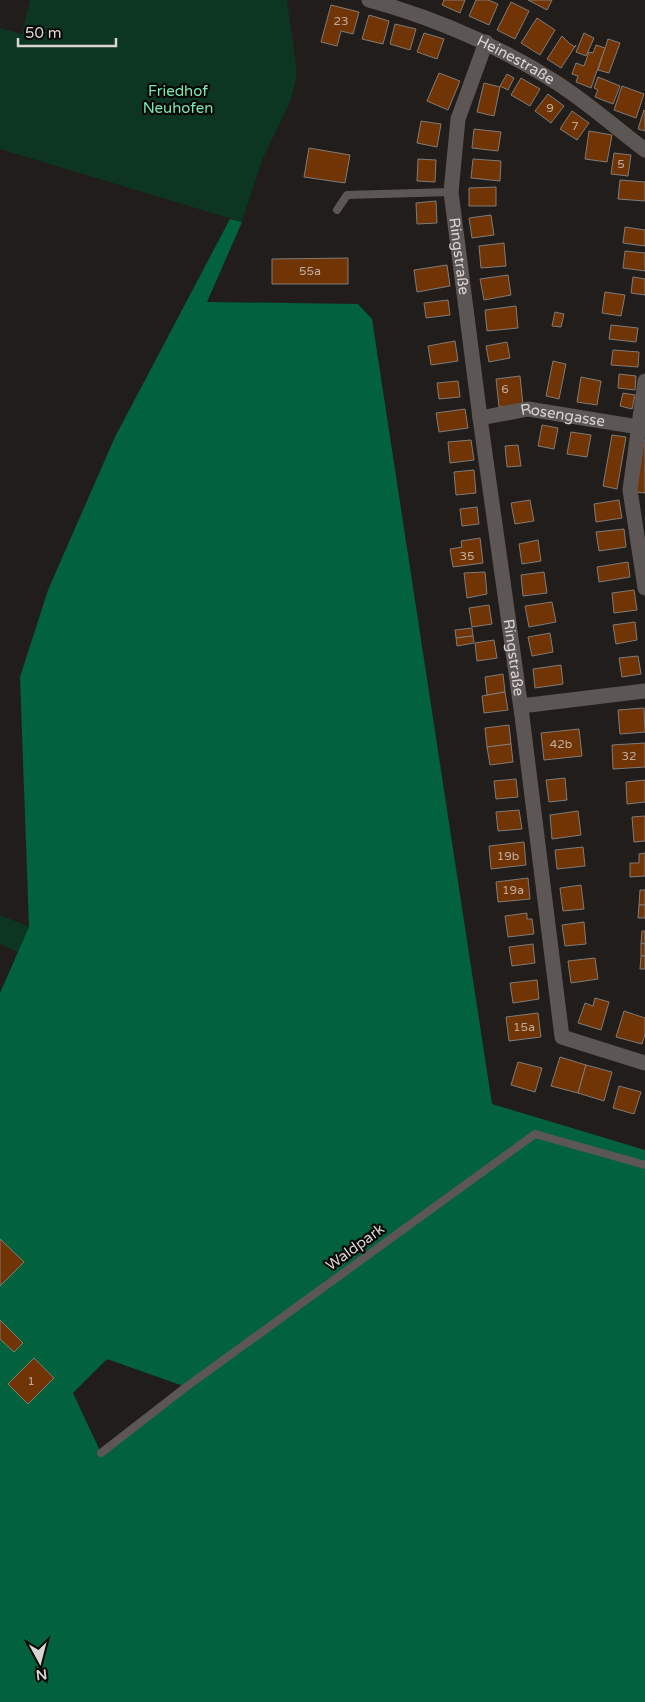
<svg xmlns="http://www.w3.org/2000/svg" width="645" height="1702" viewBox="0 0 645 1702" font-family="'Varela Round',sans-serif">
<style>
.green{fill:#0c3522}
.forest{fill:#01623d;fill-rule:evenodd}
.building{fill:#703405;stroke:#807b78}
.lines{fill:none;stroke-linecap:round;stroke-linejoin:round}
.lane{stroke:#5c5754;stroke-width:8}
.street{stroke:#5c5754;stroke-width:15}
.labels{text-anchor:middle;dominant-baseline:central;stroke-width:4.5;stroke-linejoin:round;paint-order:stroke}
.number-label{font-size:12px;fill:#beada0}
.street-label{font-size:15px;fill:#d8d5d3;stroke:#090807}
.park-label{font-size:15px;fill:#7ae7af;stroke:#090807}
</style>
<rect width="100%" height="100%" fill="#211d1b"/>
<!-- green -->
<g class="green">
<path d="M30 0H287L296 65V79L290 102 263 158 242 222 0 149V28L22 34Z"/>
<path d="M0 915 30 927 18 952 0 944Z"/>
</g>
<!-- forest -->
<path class="forest" d="M230 219 242 222 207 302 358 304 372 319 492 1104 645 1150V1702H0V993L29 927 20 677 48 590 115 437ZM107 1359 186 1387 101 1453 73 1393Z"/>
<!-- building -->
<g class="building">
<path d="M444 0H465L460 13 442 5Z"/>
<path d="M476 0H488L498 4 489 25 469 16Z"/>
<path d="M528 0H552L547 10Z"/>
<path d="M511 2 529 11 515 39 497 30Z"/>
<path d="M331 5 359 12 353 34 341 31 337 46 321 42Z"/>
<path d="M369 15 389 21 383 44 362 39Z"/>
<path d="M537 18 555 30 540 55 521 43Z"/>
<path d="M395 24 416 29 410 50 390 44Z"/>
<path d="M424 33 444 39 437 59 417 52Z"/>
<path d="M584 33 594 38 586 56 576 52Z"/>
<path d="M562 36 569 43 575 47 576 45 561 68 547 59Z"/>
<path d="M608 39 620 43 609 73 598 70Z"/>
<path d="M596 45 605 48 591 88 576 82 578 76 572 74 576 63 584 66 589 52 593 53Z"/>
<path d="M439 73 460 81 448 110 427 101Z"/>
<path d="M507 74 514 78 508 90 500 86Z"/>
<path d="M598 77 620 86 613 104 595 97 598 90 594 88Z"/>
<path d="M521 78 540 89 530 106 511 95Z"/>
<path d="M484 83 500 87 494 116 477 112Z"/>
<path d="M622 86 644 94 636 118 614 110Z"/>
<path d="M548 94 564 106 551 123 535 111Z"/>
<path d="M644 110 645 111V131L638 129Z"/>
<path d="M572 111 589 123 577 140 560 129Z"/>
<path d="M421 121 441 124 437 147 417 143Z"/>
<path d="M474 129 501 132 498 151 472 148Z"/>
<path d="M589 131 612 135 607 162 585 159Z"/>
<path d="M309 148 350 155 345 183 304 177Z"/>
<path d="M614 153 631 155 628 176 611 174Z"/>
<path d="M418 159 436 160 435 182 417 181Z"/>
<path d="M473 159 501 161 500 181 471 178Z"/>
<path d="M620 180 645 182V201L618 199Z"/>
<path d="M496 187V206H469V188Z"/>
<path d="M436 201 437 223 417 224 416 203Z"/>
<path d="M491 215 494 235 472 238 469 218Z"/>
<path d="M625 227 645 230V246L623 243Z"/>
<path d="M504 243 506 266 481 268 479 246Z"/>
<path d="M625 251 645 253V271L623 268Z"/>
<path d="M348 258V284H272V259Z"/>
<path d="M447 265 450 286 417 292 414 270Z"/>
<path d="M508 275 511 295 484 300 480 279Z"/>
<path d="M633 277 645 279V295L631 293Z"/>
<path d="M605 292 625 295 621 316 602 313Z"/>
<path d="M448 300 450 315 426 318 424 303Z"/>
<path d="M516 306 518 328 487 331 485 310Z"/>
<path d="M555 312 564 314 561 327 552 326Z"/>
<path d="M611 325 638 328 636 342 609 339Z"/>
<path d="M455 341 458 361 431 365 428 346Z"/>
<path d="M507 342 510 358 489 362 486 346Z"/>
<path d="M613 350 639 352 638 367 611 365Z"/>
<path d="M553 361 566 364 559 399 546 396Z"/>
<path d="M619 374 636 376 635 390 618 388Z"/>
<path d="M520 376 523 405 499 407 496 379Z"/>
<path d="M581 377 601 381 597 405 577 402Z"/>
<path d="M458 381 460 397 439 399 437 383Z"/>
<path d="M623 393 635 395 632 409 620 406Z"/>
<path d="M465 409 468 428 439 432 436 413Z"/>
<path d="M542 425 558 428 554 449 538 446Z"/>
<path d="M571 432 591 435 587 457 567 454Z"/>
<path d="M612 435 626 437 617 489 603 486Z"/>
<path d="M471 440 474 460 450 463 448 442Z"/>
<path d="M644 440H645V493L636 492Z"/>
<path d="M518 445 521 466 507 467 505 446Z"/>
<path d="M474 470 476 493 456 495 454 472Z"/>
<path d="M530 500 534 521 515 524 511 503Z"/>
<path d="M619 500 622 518 596 522 594 504Z"/>
<path d="M477 507 479 524 462 526 460 509Z"/>
<path d="M624 529 626 547 599 551 596 532Z"/>
<path d="M480 538 483 563 453 567 450 549 462 547 461 541Z"/>
<path d="M538 540 541 561 522 564 519 544Z"/>
<path d="M628 562 630 577 599 582 597 567Z"/>
<path d="M485 572 487 594 467 598 464 573Z"/>
<path d="M544 572 547 593 523 596 521 575Z"/>
<path d="M634 590 637 610 614 613 612 593Z"/>
<path d="M552 602 556 622 529 627 525 606Z"/>
<path d="M489 605 492 624 472 627 469 608Z"/>
<path d="M635 622 637 640 616 644 613 625Z"/>
<path d="M472 628 473 636 456 638 455 630Z"/>
<path d="M550 633 553 652 532 656 528 637Z"/>
<path d="M473 636 474 643 457 646 456 638Z"/>
<path d="M494 640 497 658 477 661 475 643Z"/>
<path d="M638 656 641 674 622 677 619 658Z"/>
<path d="M561 665 563 684 535 688 533 669Z"/>
<path d="M503 674 505 692 487 695 485 677Z"/>
<path d="M505 692 508 710 484 713 482 696Z"/>
<path d="M644 708 645 732 620 734 618 710Z"/>
<path d="M509 725 511 744 487 747 485 728Z"/>
<path d="M579 729 582 756 544 760 541 733Z"/>
<path d="M645 743V767L613 769 612 745Z"/>
<path d="M511 744 513 762 490 765 487 747Z"/>
<path d="M565 778 567 800 549 802 546 780Z"/>
<path d="M516 779 518 797 496 799 494 781Z"/>
<path d="M645 780V802L627 804 626 782Z"/>
<path d="M519 810 522 829 498 831 496 812Z"/>
<path d="M578 811 581 835 552 839 550 815Z"/>
<path d="M645 816V841L634 842 632 817Z"/>
<path d="M524 842 526 865 491 869 489 846Z"/>
<path d="M583 847 585 866 557 869 555 850Z"/>
<path d="M645 853V876L630 877V863H639V854Z"/>
<path d="M528 878 530 899 498 902 496 882Z"/>
<path d="M581 885 584 909 563 911 560 888Z"/>
<path d="M640 890H645V905H639Z"/>
<path d="M639 905H645V918H638Z"/>
<path d="M527 913V919H532L534 934 508 937 505 916Z"/>
<path d="M584 922 586 944 565 946 562 925Z"/>
<path d="M642 931H645V944L641 943Z"/>
<path d="M641 943 645 944V956H641Z"/>
<path d="M533 944 535 963 512 966 509 947Z"/>
<path d="M641 956H645V969H640Z"/>
<path d="M595 958 598 979 571 983 568 961Z"/>
<path d="M537 980 539 999 513 1003 510 983Z"/>
<path d="M595 998 609 1002 601 1030 578 1023 585 1003 593 1006Z"/>
<path d="M624 1011 645 1018V1034L642 1044 616 1037Z"/>
<path d="M538 1013 541 1037 509 1041 506 1017Z"/>
<path d="M560 1057 586 1065 578 1093 551 1086Z"/>
<path d="M518 1062 542 1068 535 1092 511 1085Z"/>
<path d="M586 1065 612 1072 604 1101 578 1093Z"/>
<path d="M619 1086 641 1092 634 1114 613 1108Z"/>
<path d="M0 1239 24 1262 0 1286Z"/>
<path d="M0 1320 23 1343 14 1352 0 1339Z"/>
<path d="M34 1358 54 1378 28 1404 8 1384Z"/>
</g>
<g class="lines">
<!-- lane -->
<g class="lane">
<path d="M337 210 347 195 451 192"/>
<path d="M101 1453 186 1387 535 1134 645 1165"/>
</g>
<!-- street -->
<g class="street">
<path id="s1" d="M369 0C435 18 499 46 557 83 588 103 616 128 645 150"/>
<path id="s2" d="M486 42 458 119 451 192 480 418 522 716 562 1037 645 1063"/>
<path d="M645 381 630 490 645 588"/>
<path id="s3" d="M480 418 528 409 645 428"/>
<path d="M521 706 645 691"/>
</g>
</g>
<g class="labels">
<!-- number labels -->
<g class="number-label">
<text x="341" y="21">23</text>
<text x="550" y="108">9</text>
<text x="575" y="126">7</text>
<text x="621" y="164">5</text>
<text x="310" y="271">55a</text>
<text x="505" y="389">6</text>
<text x="467" y="556">35</text>
<text x="561" y="744">42b</text>
<text x="629" y="756">32</text>
<text x="508" y="856">19b</text>
<text x="513" y="890">19a</text>
<text x="524" y="1027">15a</text>
<text x="31" y="1381">1</text>
</g>
<!-- street labels -->
<g class="street-label">
<text stroke="none"><textPath href="#s1" startOffset="159">Heinestraße</textPath></text>
<text stroke="none"><textPath href="#s2" startOffset="220">Ringstraße</textPath></text>
<text stroke="none"><textPath href="#s3" startOffset="84">Rosengasse</textPath></text>
<text stroke="none"><textPath href="#s2" startOffset="625">Ringstraße</textPath></text>
<text transform="translate(355 1247) rotate(-36)">Waldpark</text>
</g>
<!-- park labels -->
<g class="park-label">
<text x="178" y="91">Friedhof<tspan x="178" dy="17">Neuhofen</tspan></text>
</g>
</g>
<!-- north arrow -->
<g transform="translate(40 1662) rotate(173)" stroke="#090807" stroke-width="4" paint-order="stroke">
<path d="M0-4L9 19L0 12L-9 19Z" fill="#d8d5d3"/>
<text y="-8" font-size="14" font-weight="bold" text-anchor="middle" fill="#d8d5d3">N</text>
</g>
<!-- scale -->
<path d="M18 38v8h98v-8" fill="none" stroke="#d8d5d3" stroke-width="2.5"/>
<text x="25" y="38" font-size="15" fill="#d8d5d3" stroke="#090807" stroke-width="4" paint-order="stroke">50 m</text>
</svg>
